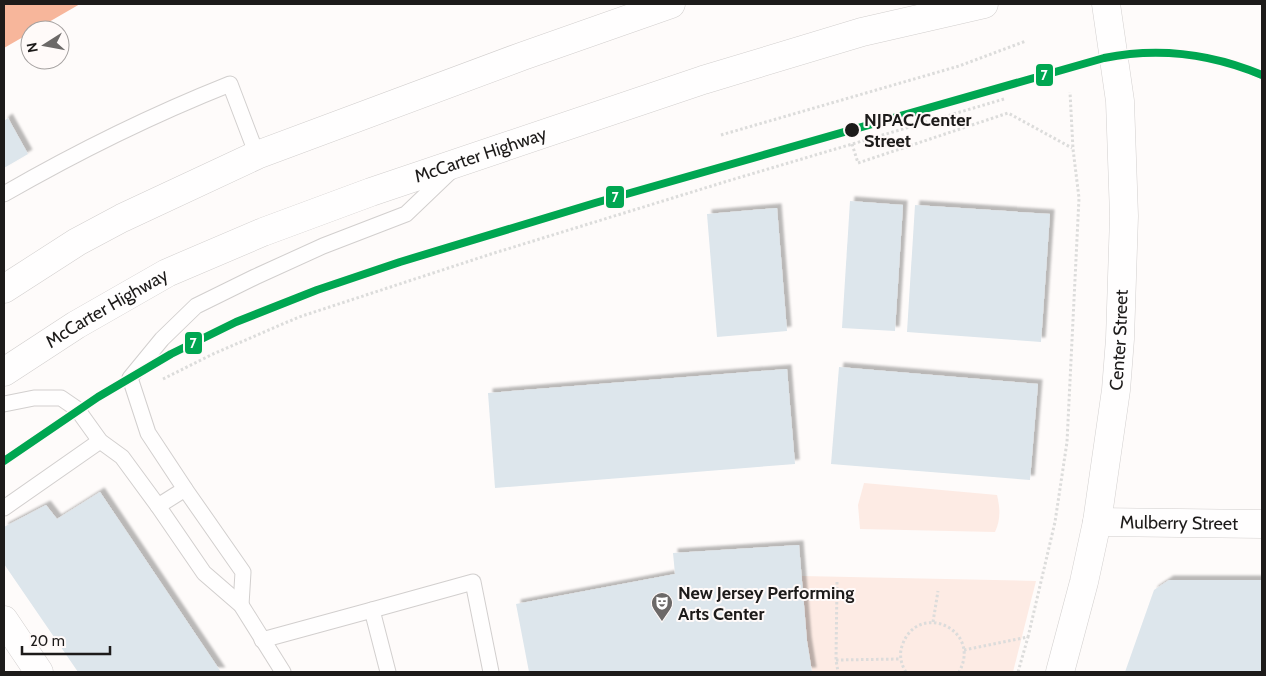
<svg xmlns="http://www.w3.org/2000/svg" width="1266" height="676" viewBox="0 0 1266 676" font-family="Cabin,sans-serif">
<style>
.green{fill:#fdebe4}
.water{fill:#f7b69b}
.building{fill:#dde6ec;filter:url(#shadow)}
.lines{fill:none;stroke-linecap:round;stroke-linejoin:round}
.service-casing{stroke:#d2cfce;stroke-width:17}
.minor-casing{stroke:#d2cfce;stroke-width:29}
.tertiary-casing{stroke:#d2cfce;stroke-width:29}
.primary-casing{stroke:#d2cfce;stroke-width:29}
.path{stroke:#dcdcdb;stroke-width:3;stroke-dasharray:2.5 2.5;stroke-linecap:butt}
.service{stroke:#fffefe;stroke-width:15}
.minor{stroke:#fffefe;stroke-width:28}
.tertiary{stroke:#fffefe;stroke-width:28}
.primary{stroke:#fffefe;stroke-width:28}
.rail-1-casing{stroke:#fffaf9;stroke-width:11}
.rail-1{stroke:#00a651;stroke-width:8}
.stop-dot{fill:#1d1b1a;stroke:#fffaf9;stroke-width:2}
.labels{text-anchor:middle;dominant-baseline:central;stroke-width:4;stroke-linejoin:round;paint-order:stroke}
.stop-label{font-size:18px;font-weight:bold;fill:#1d1b1a;stroke:#fffaf9;text-anchor:start}
.street-label{font-size:18px;fill:#1d1b1a;stroke:#fffaf9}
.poi-label{font-size:18px;font-weight:bold;fill:#1d1b1a;stroke:#fffaf9;text-anchor:start}
.line-badge{stroke:#fffaf9;stroke-width:2}
.badge-label{font-size:14px;text-anchor:middle;font-weight:bold;fill:#fff}
</style>
<defs>
<filter id="shadow"><feDropShadow dx="4.5" dy="-4.5" stdDeviation="1" flood-color="#0004"/></filter>
</defs>
<rect width="100%" height="100%" fill="#fefbfa"/>
<!-- green -->
<g class="green">
<path d="M864 483 997 495C1000 508 1001 519 995 532L860 529 858 505Z"/>
<path d="M802 576 1036 581 1013 672H812L807 641Z"/>
</g>
<!-- water -->
<path class="water" d="M4 4H80L35 30H30V33L4 48Z"/>
<!-- building -->
<g class="building">
<path d="M8 118 28 154 4 168V121Z"/>
<path d="M850 201 903 205 895 331 842 328Z"/>
<path d="M915 205 1050 214 1041 342 907 332Z"/>
<path d="M777 208 787 331 717 337 707 214Z"/>
<path d="M839 367 1038 384 1030 480 831 464Z"/>
<path d="M787 369 795 464 495 488 488 393Z"/>
<path d="M100 492 221 672H78L4 564V527L46 505 57 519Z"/>
<path d="M799 545 807 641 812 672H529L516 604 675 574 673 553Z"/>
<path d="M1169 580H1262V672H1125L1154 590Z"/>
</g>
<g class="lines">
<!-- service casing -->
<g class="service-casing">
<g id="service">
<path d="M4 194C77 152 152 115 230 84L257 155"/>
<path d="M4 404 34 398H61L77 409 100 441 122 457 158 506 204 573 241 605 283 672"/>
<path d="M158 506 185 489"/>
<path d="M4 508 100 441"/>
<path d="M241 605 243 572 185 489 148 433 130 378 162 339 196 306 255 277 323 246 406 214 452 170"/>
<path d="M372 610 473 582 491 672"/>
<path d="M262 640 372 610 388 672"/>
</g>
</g>
<!-- minor casing -->
<g class="minor-casing">
<path id="minor" d="M4 620 39 672"/>
</g>
<!-- tertiary casing -->
<g class="tertiary-casing">
<g id="tertiary">
<path id="s1" d="M1097 522 1262 524"/>
</g>
</g>
<!-- primary casing -->
<g class="primary-casing">
<g id="primary">
<path d="M4 289 77 242 122 218 257 155 523 56 671 4"/>
<path id="s2" d="M4 372 76 325 167 273 263 232 371 192 703 80 862 32 984 4"/>
<path id="s3" d="M1060 672 1084 582 1097 522 1116 390 1120 339 1124 216 1120 101 1106 4"/>
</g>
</g>
<!-- path -->
<g class="path">
<path d="M721 135 959 66 1026 41"/>
<path d="M852 144 858 163 1008 113 1072 148"/>
<path d="M163 379 213 354 299 317 491 254 731 180 1004 99"/>
<path d="M837 582 836 660 838 672"/>
<path d="M933 622 938 591"/>
<path d="M964 650 1028 637 1055 522 1067 442 1079 198 1073 149 1070 92"/>
<path d="M836 660 900 659"/>
<path d="M906 672C901 665 899 654 902 646 917 600 983 629 959 672"/>
<path d="M1018 672 1028 637"/>
</g>
<!-- service -->
<use href="#service" class="service"/>
<!-- minor -->
<use href="#minor" class="minor"/>
<!-- tertiary -->
<use href="#tertiary" class="tertiary"/>
<!-- primary -->
<use href="#primary" class="primary"/>
<!-- rail-1 casing -->
<g class="rail-1-casing">
<path id="rail-1" d="M4 461 98 397 171 354 236 322 317 290 400 262 595 203 1104 58C1158 47 1212 54 1262 75"/>
</g>
<!-- rail-1 -->
<use href="#rail-1" class="rail-1"/>
</g>
<!-- icons -->
<defs>
<g id="theatre-pin" transform="scale(1.125)"><path d="M0 17L-7.5 6A9.5 9.5 0 1 1 7.5 6Z" fill="#6c6968" stroke="#fffaf9"/><path d="M-5-5.5Q0-4 5-5.5V0Q5 5 0 6Q-5 5-5 0ZM-3.3-2.5H-1v1.5H-3.3ZM1-2.5H3.3v1.5H1ZM-2.8 1Q0 5.5 2.8 1Z" fill="#fff"/></g>
</defs>
<g fill-rule="evenodd">
<use href="#theatre-pin" x="662" y="603"/>
</g>
<!-- markers -->
<circle class="stop-dot" cx="852" cy="130" r="8"/>
<g class="labels">
<!-- stop labels -->
<g class="stop-label">
<text x="864" y="120">NJPAC/Center<tspan x="864" dy="21">Street</tspan></text>
</g>
<!-- street labels -->
<g class="street-label">
<text stroke="none"><textPath href="#s2" startOffset="526">McCarter Highway</textPath></text>
<text stroke="none"><textPath href="#s2" startOffset="121">McCarter Highway</textPath></text>
<text stroke="none"><textPath href="#s3" startOffset="338">Center Street</textPath></text>
<text stroke="none"><textPath href="#s1" startOffset="82">Mulberry Street</textPath></text>
</g>
<!-- poi labels -->
<g class="poi-label">
<text x="678" y="593">New Jersey Performing<tspan x="678" dy="21">Arts Center</tspan></text>
</g>
</g>
<g class="line-badge">
<rect x="1035" y="63" width="19" height="24" rx="5" fill="#00a651"/>
<rect x="605" y="185" width="20" height="24" rx="5" fill="#00a651"/>
<rect x="184" y="331" width="19" height="24" rx="5" fill="#00a651"/>
</g>
<g class="badge-label">
<text x="1044" y="80">7</text>
<text x="615" y="202">7</text>
<text x="193" y="348">7</text>
</g>
<!-- border -->
<rect width="1266" height="676" fill="none" stroke="#1d1b1a" stroke-width="10"/>
<!-- north arrow -->
<g transform="translate(45 45) rotate(259)"><circle r="24" fill="#fffaf9" stroke="#a5a1a0"/>
<path d="M0-4L9 19L0 12L-9 19Z" fill="#6c6968"/>
<text y="-8" font-size="14" font-weight="bold" text-anchor="middle" fill="#1d1b1a">N</text>
</g>
<!-- scale -->
<path d="M22 646v8h88v-8" fill="none" stroke="#1d1b1a" stroke-width="2.5"/>
<text x="30" y="646" font-size="15" fill="#1d1b1a" stroke="#fffaf9" stroke-width="4" paint-order="stroke">20 m</text>
</svg>
